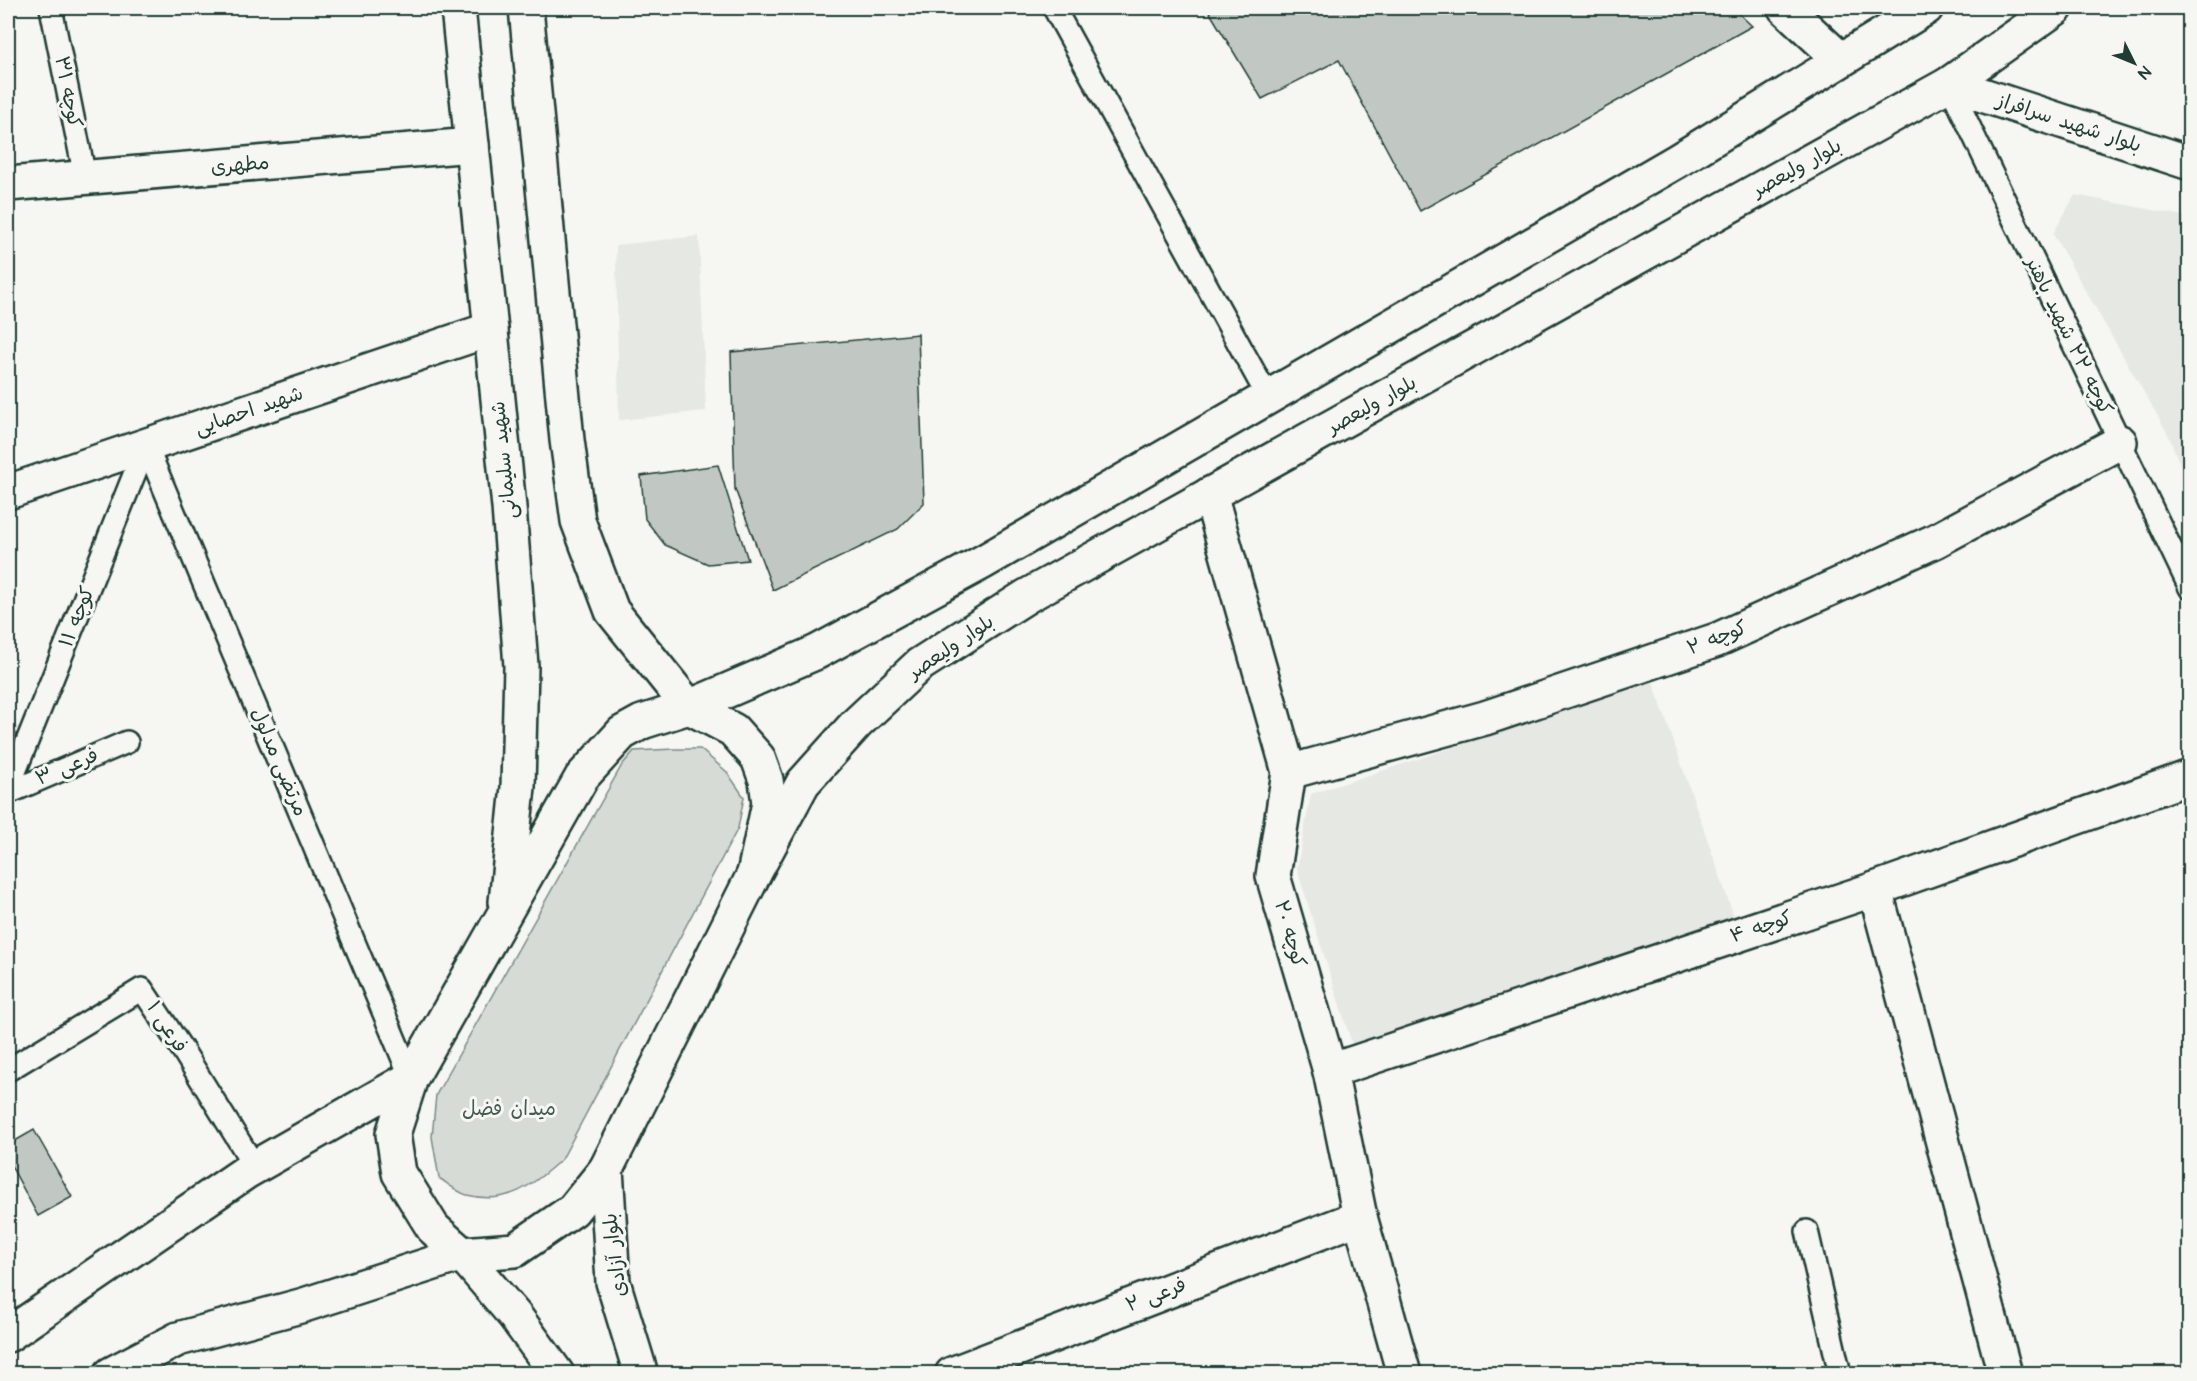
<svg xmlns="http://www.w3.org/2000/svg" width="2197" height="1381" viewBox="0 0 2197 1381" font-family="'Architects Daughter','Playpen Sans Arabic',sans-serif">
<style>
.built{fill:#e6e8e4}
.green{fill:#d6dbd6;stroke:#7a8c85;stroke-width:1.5}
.building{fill:#c1c8c3;stroke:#1f3d34;stroke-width:1.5}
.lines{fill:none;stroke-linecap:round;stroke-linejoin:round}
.lane-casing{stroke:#1f3d34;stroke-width:26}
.street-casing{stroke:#1f3d34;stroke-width:38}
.secondary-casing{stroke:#1f3d34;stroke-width:38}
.lane{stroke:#f6f6f2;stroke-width:21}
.street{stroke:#f6f6f2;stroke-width:33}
.secondary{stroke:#f6f6f2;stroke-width:33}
.labels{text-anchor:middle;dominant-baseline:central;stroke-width:6;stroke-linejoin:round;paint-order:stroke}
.street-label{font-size:20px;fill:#1f3d34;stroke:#f6f6f2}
.park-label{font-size:20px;fill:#445d54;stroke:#f6f6f2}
</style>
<rect width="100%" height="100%" fill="#f6f6f2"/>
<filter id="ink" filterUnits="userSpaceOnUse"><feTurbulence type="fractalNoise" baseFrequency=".0167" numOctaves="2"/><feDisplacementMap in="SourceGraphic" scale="12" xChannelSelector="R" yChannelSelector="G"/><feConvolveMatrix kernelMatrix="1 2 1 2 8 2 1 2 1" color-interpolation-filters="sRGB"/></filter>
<g filter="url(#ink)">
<!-- built -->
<g class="built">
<path d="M2075 195 2189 217V487L2168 434 2053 234Z"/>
<path d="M699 236 706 411 619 420 616 245Z"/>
<path d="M1653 682 1734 917 1352 1044 1297 869 1311 794Z"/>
</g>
<!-- green -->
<path class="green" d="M675 749H700L727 772 744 797 738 828 562 1159C533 1184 509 1206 467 1195 457 1192 447 1183 439 1178L432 1137 436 1095 622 765 634 751Z"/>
<!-- building -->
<g class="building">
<path d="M1207 8H1733L1752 26 1420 211 1339 60 1262 99Z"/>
<path d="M918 334 924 503 898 529 773 590 735 489 731 352Z"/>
<path d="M718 465 748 560 708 564 665 545 645 519 641 476Z"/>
<path d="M34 1130 72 1197 38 1216 8 1160V1145Z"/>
</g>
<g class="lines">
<!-- lane casing -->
<g class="lane-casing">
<g id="lane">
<path d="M51 8 85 177"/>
<path d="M1054 8 1268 397"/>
<path d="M1949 84 2190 588"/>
<path d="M146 445 411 1078"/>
<path d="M8 789 146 445"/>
<path d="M8 793 127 742"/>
<path d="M8 1070 142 989 182 1049 255 1167"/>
<path d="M1807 1231 1840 1374"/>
</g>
</g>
<!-- street casing -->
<g class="street-casing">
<g id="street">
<path d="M1785 8 1840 59"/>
<path d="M8 492 491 329"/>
<path d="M1210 494 1289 772 1273 876 1330 1071 1360 1217 1404 1374"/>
<path d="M1289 772 1485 718 1717 640 1935 541 2120 442"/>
<path d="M1875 889 2005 1374"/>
<path d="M1330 1071 1875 889 2190 777"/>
<path d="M952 1374 1360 1217"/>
</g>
</g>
<!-- secondary casing -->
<g class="secondary-casing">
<g id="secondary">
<path d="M458 8 509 507 521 666 518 787 506 902"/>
<path d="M526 8 567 440 578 521 612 611 689 707 817 652 983 562 1677 161 1926 8"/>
<path d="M1949 84 2190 163"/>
<path d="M8 184 472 145"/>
<path d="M689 707 733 730 758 758 766 780 769 803 754 874 606 1169 573 1210 515 1250 462 1254 433 1228 399 1173 393 1134 411 1078 582 777 622 733 642 722Z"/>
<path d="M754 874 803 783 856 724 919 665 1027 596 1949 84 2056 8"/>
<path d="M606 1169 613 1282 641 1374"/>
<path d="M8 1335 246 1172 411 1078"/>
<path d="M111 1374 178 1339 304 1305 462 1254 515 1316 557 1374"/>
</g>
</g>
<!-- lane -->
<use href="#lane" class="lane"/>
<!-- street -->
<use href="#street" class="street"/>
<!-- secondary -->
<use href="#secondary" class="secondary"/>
</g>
</g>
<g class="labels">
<!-- street labels -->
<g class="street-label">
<text transform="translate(68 92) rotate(79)">کوچه ۳۱</text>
<text transform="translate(2069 123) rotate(18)">بلوار شهید سرافراز</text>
<text transform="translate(240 165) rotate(-5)">مطهری</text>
<text transform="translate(1797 168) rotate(-29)">بلوار ولیعصر</text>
<text transform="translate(2069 336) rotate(64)">کوچه ۲۲ شهید باهنر</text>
<text transform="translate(1372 405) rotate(-29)">بلوار ولیعصر</text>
<text transform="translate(249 411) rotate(-19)">شهید احصایی</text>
<text transform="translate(504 460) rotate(-96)">شهید سلیمانی</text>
<text transform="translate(77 617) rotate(-68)">کوچه ۱۱</text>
<text transform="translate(1717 638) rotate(-21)">کوچه ۲</text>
<text transform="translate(951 647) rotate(-34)">بلوار ولیعصر</text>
<text transform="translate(279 762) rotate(67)">مرتضی مدلول</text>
<text transform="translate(67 767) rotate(-23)">فرعی ۳</text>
<text transform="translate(1761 927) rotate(-18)">کوچه ۴</text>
<text transform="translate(1290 934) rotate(74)">کوچه ۲۰</text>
<text transform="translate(167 1027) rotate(57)">فرعی ۱</text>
<text transform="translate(615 1255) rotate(-97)">بلوار آزادی</text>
<text transform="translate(1156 1295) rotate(-21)">فرعی ۲</text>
</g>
<!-- park labels -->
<g class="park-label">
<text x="509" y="1109">میدان فضل</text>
</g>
</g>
<!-- margin -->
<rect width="2197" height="1381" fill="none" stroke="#f6f6f2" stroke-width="30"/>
<rect x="15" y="15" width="2167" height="1351" fill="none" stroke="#1f3d34" stroke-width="2" filter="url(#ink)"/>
<!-- north arrow -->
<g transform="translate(2134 63) rotate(133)" stroke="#f6f6f2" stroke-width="4.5" paint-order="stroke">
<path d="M0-4.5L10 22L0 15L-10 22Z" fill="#1f3d34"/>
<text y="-9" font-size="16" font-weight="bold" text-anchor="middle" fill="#1f3d34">N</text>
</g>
</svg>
